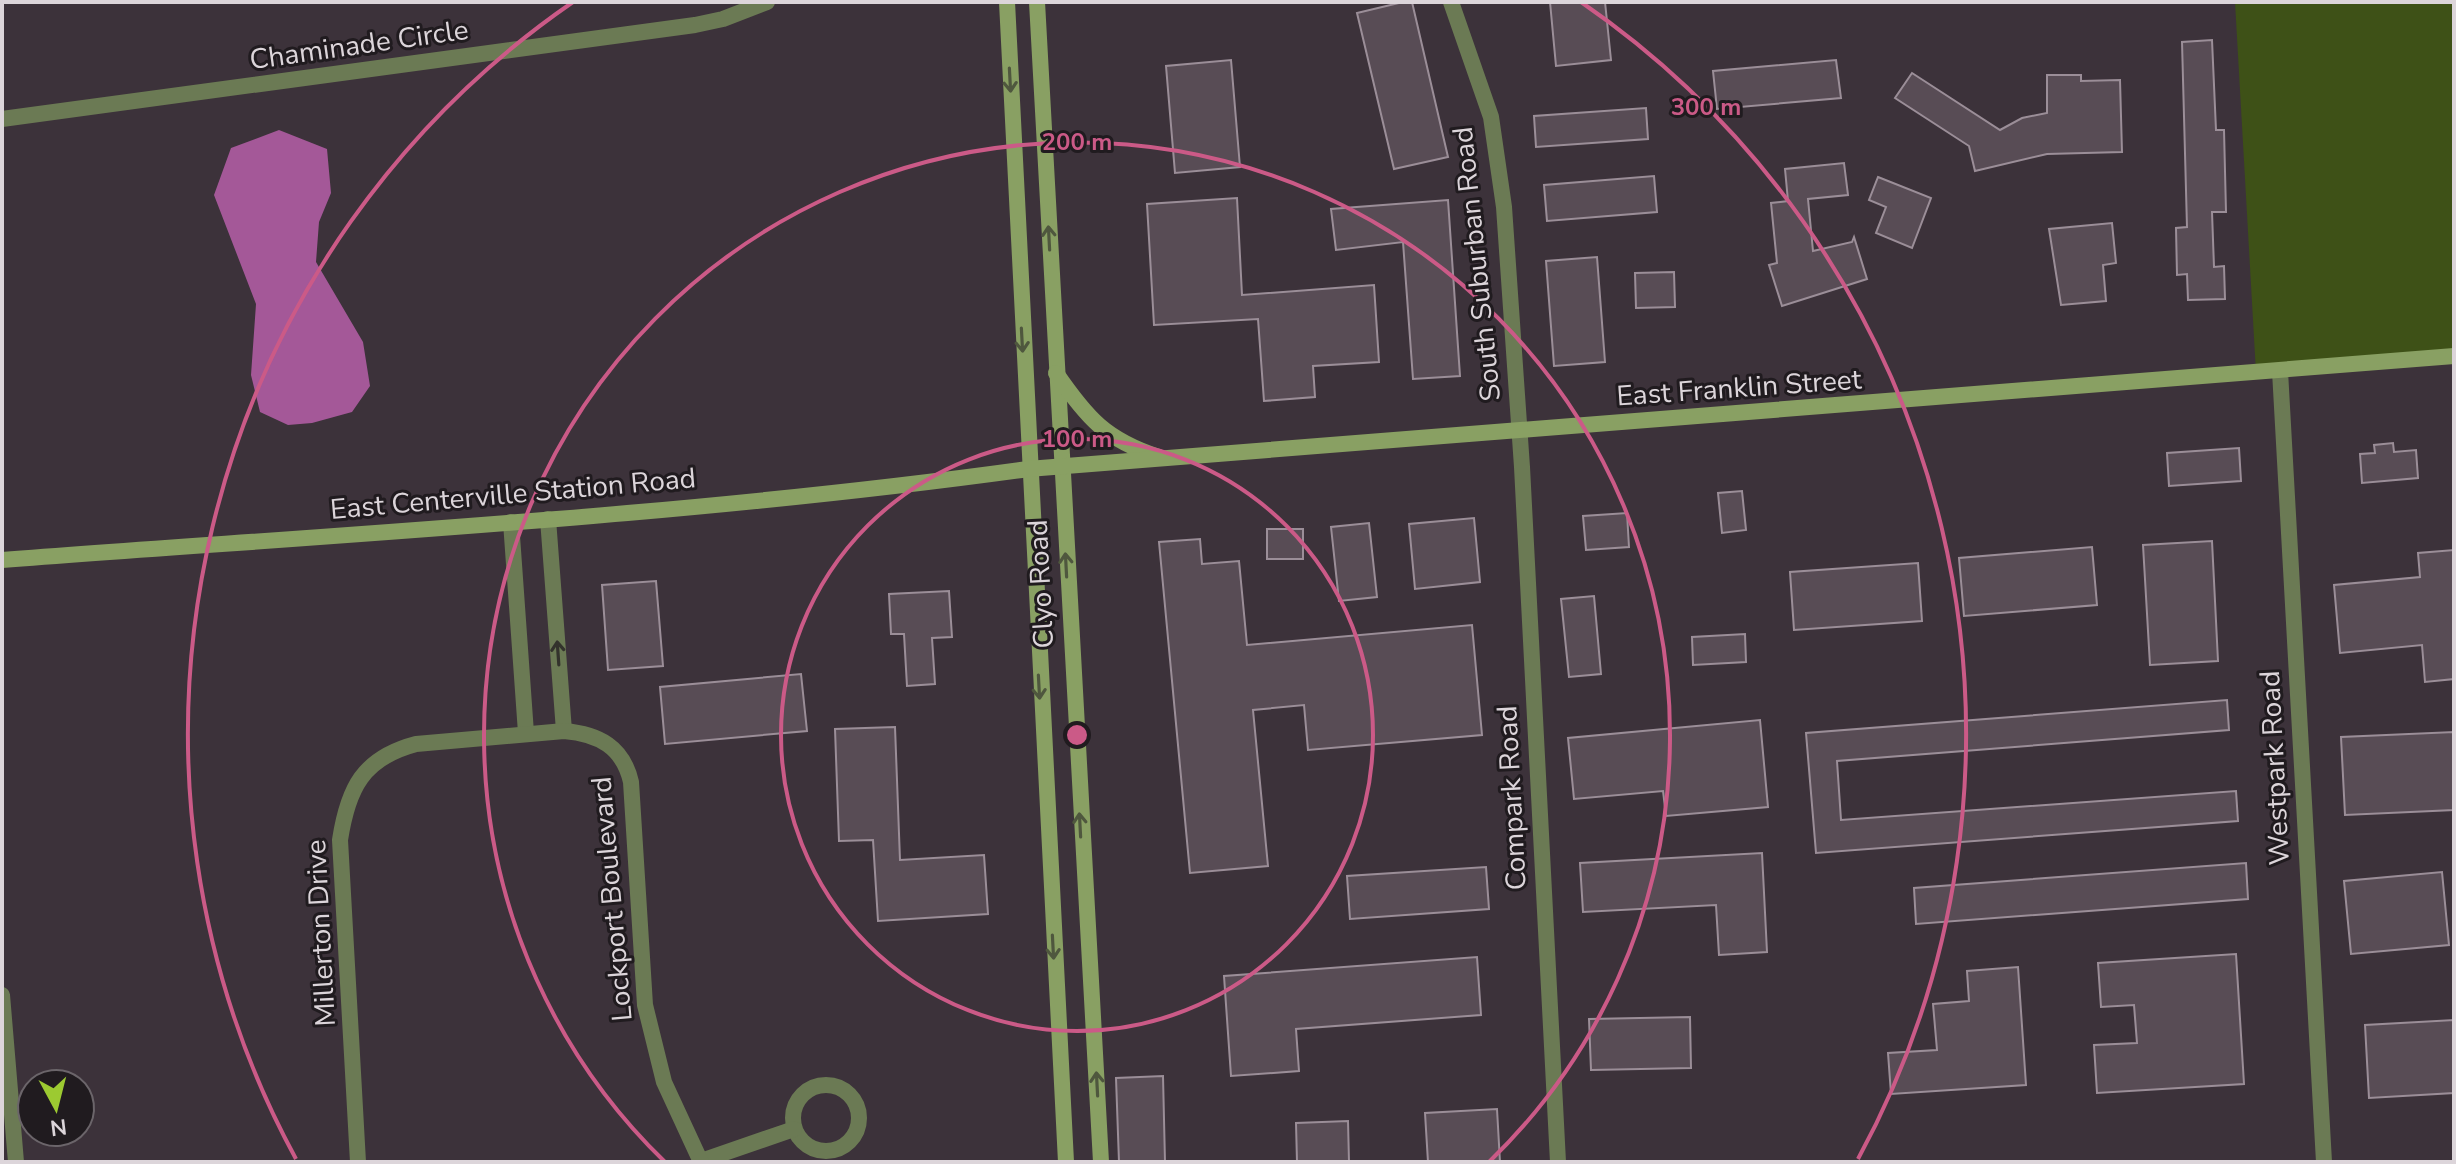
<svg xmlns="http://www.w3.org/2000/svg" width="2456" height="1164" viewBox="0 0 2456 1164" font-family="'Nunito Sans',sans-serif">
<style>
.green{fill:#3e5117}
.water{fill:#a45898}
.building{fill:#584c55;stroke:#9b8e98;stroke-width:2}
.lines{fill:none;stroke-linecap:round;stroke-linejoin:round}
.street{stroke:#6b7a54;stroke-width:16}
.secondary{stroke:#89a063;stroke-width:16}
.oneway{stroke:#4f573e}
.oneway2{stroke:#33332c}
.ring{fill:none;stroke:#cb5a87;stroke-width:4}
.labels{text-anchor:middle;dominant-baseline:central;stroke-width:6;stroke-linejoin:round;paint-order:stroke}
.street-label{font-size:28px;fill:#dcd5da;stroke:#201b1f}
.centre{fill:#cb5a87;stroke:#201b1f;stroke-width:4}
.ring-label{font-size:24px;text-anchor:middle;font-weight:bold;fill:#cb5a87;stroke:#201b1f;stroke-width:6;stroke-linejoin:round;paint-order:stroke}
</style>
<rect width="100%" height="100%" fill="#3c323a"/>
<!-- green -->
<path class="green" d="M2235 2H2454V356L2256 373Z"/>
<!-- water -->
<path class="water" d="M279 130 327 149 331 193 319 222 316 262 363 342 370 386 352 412 312 423 288 425 260 412 251 375 256 304 214 195 231 148Z"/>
<!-- building -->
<g class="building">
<path d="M1403 2H1412L1448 157 1394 169 1357 13Z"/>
<path d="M1550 2H1605L1611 60 1556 66Z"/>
<path d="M2212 40 2216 130H2224L2226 212H2212L2214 267 2224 266 2225 299 2188 300 2187 274 2177 275 2176 228 2187 227 2182 42Z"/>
<path d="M1231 60 1240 167 1175 173 1166 66Z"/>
<path d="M1836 60 1841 98 1717 109 1713 71Z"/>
<path d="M1912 73 2000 130 2022 118 2047 113V75H2081V81L2120 80 2122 152 2047 154 1975 171 1969 146 1895 98Z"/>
<path d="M1646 108 1648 139 1536 147 1534 116Z"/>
<path d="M1844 163 1848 195 1808 199 1813 251 1852 242 1854 237 1867 279 1782 306 1769 265 1777 263 1771 203 1788 201 1785 169Z"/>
<path d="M1654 176 1657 212 1547 221 1544 185Z"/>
<path d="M1878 177 1931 198 1912 248 1876 233 1886 207 1869 200Z"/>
<path d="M1237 198 1242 295 1374 285 1379 362 1313 366 1315 397 1264 401 1258 319 1154 325 1147 204Z"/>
<path d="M1448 200 1460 376 1413 379 1403 242 1336 250 1331 209Z"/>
<path d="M2112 223 2116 263 2103 265 2106 301 2061 305 2049 229Z"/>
<path d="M1597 257 1605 362 1554 366 1546 261Z"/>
<path d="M1674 272 1675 307 1636 308 1635 273Z"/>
<path d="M2393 443 2394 452 2416 450 2418 478 2362 483 2360 454 2375 453 2374 445Z"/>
<path d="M2239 448 2241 481 2169 486 2167 453Z"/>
<path d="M1742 491 1746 530 1722 533 1718 493Z"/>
<path d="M1627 513 1629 547 1586 550 1583 516Z"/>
<path d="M1474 518 1480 582 1415 589 1409 524Z"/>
<path d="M1369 523 1377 597 1339 601 1331 527Z"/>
<rect x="1267" y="529" width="36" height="30"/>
<path d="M1200 539 1202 564 1239 561 1247 645 1472 625 1482 735 1308 750 1304 705 1253 710 1268 866 1190 873 1159 542Z"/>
<path d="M2212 541 2218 661 2150 665 2143 545Z"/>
<path d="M2092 547 2097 605 1964 616 1959 558Z"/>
<path d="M2454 550V679L2425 682 2422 645 2340 653 2334 585 2420 577 2418 553Z"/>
<path d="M1918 563 1922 621 1794 630 1790 572Z"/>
<path d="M656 581 663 666 608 670 602 585Z"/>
<path d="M949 591 952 637 932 638 935 684 907 686 904 634H891L889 594Z"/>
<path d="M1594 596 1601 674 1569 677 1561 599Z"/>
<path d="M1745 634 1746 662 1693 665 1692 637Z"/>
<path d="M801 674 807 731 665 744 660 687Z"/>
<path d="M2227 700 2229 730 1837 761 1841 820 2236 791 2238 821 1816 853 1806 733Z"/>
<path d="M1760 720 1768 807 1666 816 1663 791 1574 799 1568 738Z"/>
<path d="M895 727 900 860 984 855 988 914 878 921 873 840 839 841 835 729Z"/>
<path d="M2454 732V810L2345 815 2341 737Z"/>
<path d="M1762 853 1767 952 1719 955 1716 905 1583 912 1580 863Z"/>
<path d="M2246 863 2248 899 1916 924 1914 888Z"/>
<path d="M1486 867 1489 909 1350 919 1347 876Z"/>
<path d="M2442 872 2449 945 2351 954 2344 881Z"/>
<path d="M2236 954 2244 1084 2097 1093 2094 1045 2137 1043 2134 1005 2101 1007 2098 963Z"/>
<path d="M1477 957 1481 1015 1296 1029 1299 1071 1231 1076 1224 976Z"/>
<path d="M2018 967 2026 1085 1891 1094 1888 1053 1937 1050 1933 1004 1969 1001 1967 971Z"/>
<path d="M1690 1017 1691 1068 1591 1070 1589 1019Z"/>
<path d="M2454 1020V1093L2369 1098 2365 1025Z"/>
<path d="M1163 1076 1165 1162H1119L1116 1078Z"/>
<path d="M1497 1109 1500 1162H1428L1425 1113Z"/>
<path d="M1348 1121 1349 1162H1297L1296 1123Z"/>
</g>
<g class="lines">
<!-- street -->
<g class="street">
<path d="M1451 2 1491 117 1504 207 1522 467 1558 1162"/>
<path d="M2 119 695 25 723 19 767 2"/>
<path d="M2280 371 2324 1162"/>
<path d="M548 519 564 731"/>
<path d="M511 522 526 733"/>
<path d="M2 995 16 1162"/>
<circle cx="826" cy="1118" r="33"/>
<path d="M701 1161 794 1129"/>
<path d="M358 1162 340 840C348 788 363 758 416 744L564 731C599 734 623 747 631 782L645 1005 664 1082 701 1162"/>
</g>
<!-- secondary -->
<g class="secondary">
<path d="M1007 2 1066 1162"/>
<path d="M1037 2 1101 1162"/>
<path d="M1056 373C1087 418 1106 440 1159 457"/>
<path d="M2 560C344 534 688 516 1028 469L2454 356"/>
</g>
</g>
<!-- one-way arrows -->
<defs><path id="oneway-shaft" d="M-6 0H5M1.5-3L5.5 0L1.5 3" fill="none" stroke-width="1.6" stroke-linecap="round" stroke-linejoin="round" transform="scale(2)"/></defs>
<g class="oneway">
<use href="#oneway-shaft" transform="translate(1010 80) rotate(87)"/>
<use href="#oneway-shaft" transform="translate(1049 238) rotate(-93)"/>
<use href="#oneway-shaft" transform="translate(1022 340) rotate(87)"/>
<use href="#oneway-shaft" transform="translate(1066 565) rotate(-93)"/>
<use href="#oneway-shaft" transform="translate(1039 687) rotate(87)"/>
<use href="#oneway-shaft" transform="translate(1080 825) rotate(-93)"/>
<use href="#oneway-shaft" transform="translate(1053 947) rotate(87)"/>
<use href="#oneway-shaft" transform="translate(1097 1084) rotate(-93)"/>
</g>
<use class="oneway2" href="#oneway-shaft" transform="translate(558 653) rotate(-94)"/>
<!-- distance rings -->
<g class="ring">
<circle cx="1077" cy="735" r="296"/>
<path d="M665 1162A593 593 0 1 1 1489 1162"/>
<path d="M296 1159A889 889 0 0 1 573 2M1581 2A889 889 0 0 1 1858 1159"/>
</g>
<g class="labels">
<!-- street labels -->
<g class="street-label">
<text transform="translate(359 45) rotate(-8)">Chaminade Circle</text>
<text transform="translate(1477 264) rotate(-96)">South Suburban Road</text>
<text transform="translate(1739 388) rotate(-4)">East Franklin Street</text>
<text transform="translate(513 494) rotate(-5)">East Centerville Station Road</text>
<text transform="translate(1041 584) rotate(-93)">Clyo Road</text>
<text transform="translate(2275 768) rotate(-93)">Westpark Road</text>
<text transform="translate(1512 798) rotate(-93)">Compark Road</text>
<text transform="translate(612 899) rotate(-95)">Lockport Boulevard</text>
<text transform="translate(321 933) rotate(-93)">Millerton Drive</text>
</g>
</g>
<circle cx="1077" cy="735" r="12" class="centre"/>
<g class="ring-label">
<text x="1706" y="115">300 m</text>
<text x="1077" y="150">200 m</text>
<text x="1077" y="447">100 m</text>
</g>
<!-- border -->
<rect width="2456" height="1164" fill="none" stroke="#dcd5da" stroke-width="8"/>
<!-- north arrow -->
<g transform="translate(56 1108) rotate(173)"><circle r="38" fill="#201b1f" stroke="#6b656a" stroke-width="2"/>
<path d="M0-6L14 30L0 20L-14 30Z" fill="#9cca31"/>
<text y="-12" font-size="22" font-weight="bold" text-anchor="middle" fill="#dcd5da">N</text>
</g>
</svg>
